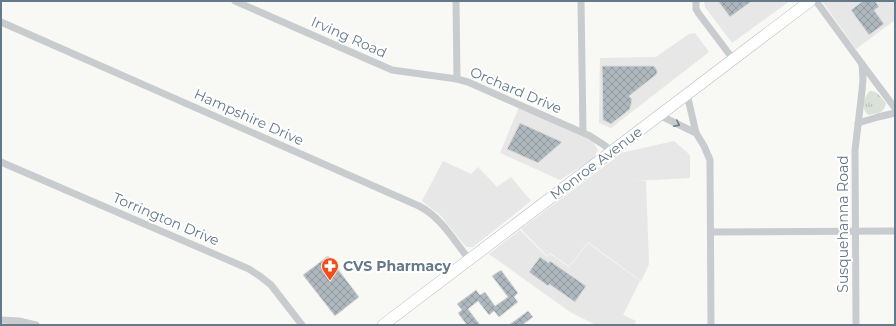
<svg xmlns="http://www.w3.org/2000/svg" width="896" height="326" viewBox="0 0 896 326" font-family="Montserrat,sans-serif">
<style>
.built{fill:#e6e7e6}
.grass{fill:url(#grass-tufts)}
.building{fill:url(#building-cross-hatch);stroke:#dadad7}
.lines{fill:none;stroke-linecap:round;stroke-linejoin:round}
.primary-casing{stroke:#bbbfc3;stroke-width:12}
.minor{stroke:#c8cccf;stroke-width:7}
.primary{stroke:#fff;stroke-width:11}
.oneway{stroke:#697d8c}
.labels{text-anchor:middle;dominant-baseline:central;stroke-width:4;stroke-linejoin:round;paint-order:stroke}
.street-label{font-size:14px;fill:#647989;stroke:#fff}
.poi-label{font-size:14px;font-weight:bold;fill:#647989;stroke:#fff;text-anchor:start}
</style>
<defs>
<pattern id="grass-tufts" width="24" height="20" patternUnits="userSpaceOnUse"><rect width="24" height="20" fill="#dae1d6"/><path d="M3 7l-1-3M5 7V3M7 7l1-3M15 17l-1-3M17 17v-4M19 17l1-3" fill="none" stroke="#b4bbb3"/></pattern>
<pattern id="building-cross-hatch" width="8" height="8" patternUnits="userSpaceOnUse"><rect width="8" height="8" fill="#aeb7bd"/><path d="M0 0l8 8M0 8l8-8" fill="none" stroke="#919a9f"/></pattern>
</defs>
<rect width="100%" height="100%" fill="#f8f8f5"/>
<!-- built -->
<g class="built">
<path d="M704 1H790L732 43 705 7Z"/>
<path d="M822 1H895V20L856 49Z"/>
<path d="M695 33 709 52 611 128 599 123 600 58 656 57 689 34Z"/>
<path d="M519 107 593 142 598 150 594 158 560 180 500 153Z"/>
<path d="M674 141 690 155V178L633 181H646L649 264 641 281 588 242 569 266 550 253 547 256 521 229 610 162 620 173 610 162 621 153Z"/>
<path d="M443 161 471 174 478 167 497 187 511 177 531 201 473 247H466L440 215 422 201Z"/>
<path d="M520 230 547 257 550 254 569 267 588 243 640 281 623 315 636 321 634 325H596L570 312 489 254Z"/>
</g>
<!-- grass -->
<path class="grass" d="M870 91C878 91 881 98 886 103 884 114 877 113 869 115 860 110 864 96 870 91Z"/>
<!-- building -->
<g class="building">
<path d="M718 1H752L730 17Z"/>
<path d="M863 1H875L879 7 874 10 884 24 869 35 851 10Z"/>
<path d="M602 66H654L657 70V74L629 96 632 99 631 105 630 107V109L611 124 603 120Z"/>
<path d="M520 123 562 142 538 163 507 149Z"/>
<path d="M328 256 359 297 335 316 303 275Z"/>
<path d="M540 257 549 263 550 261 586 286 575 302 549 284 548 286 529 272Z"/>
<path d="M501 270 518 293 514 297 518 302 499 317 494 311 489 315 478 301 468 309 480 325H467L458 313 462 310 457 304 476 290 480 295 485 292 495 306 508 297 492 276Z"/>
<path d="M528 311 533 317 522 325H509Z"/>
</g>
<g class="lines">
<!-- primary casing -->
<g class="primary-casing">
<path id="primary" d="M383 325 810 1"/>
</g>
<!-- minor -->
<g class="minor">
<path d="M235 1 392 70 457 79 468 82 590 136 604 145 611 151"/>
<path d="M456 1 457 79"/>
<path d="M581 1 583 132"/>
<path d="M696 1V9L699 14 733 59"/>
<path d="M816 1 862 64 895 108"/>
<path d="M1 22 419 206C441 217 454 241 469 259"/>
<path d="M687 94 696 133 704 146 710 160 711 325"/>
<path d="M659 115 696 133"/>
<path d="M858 123 878 117 895 113"/>
<path d="M1 162 249 269 261 277 271 285 302 325"/>
<path d="M711 232 895 231"/>
<path d="M1 320 19 321 36 325"/>
<path d="M856 325 855 150 862 91 863 80 862 64"/>
</g>
<!-- primary -->
<use href="#primary" class="primary"/>
</g>
<!-- one-way arrows -->
<defs><path id="oneway-chevron" d="M-2-3.5L2.5 0L-2 3.5" fill="none" stroke-width="1.6" stroke-linecap="round" stroke-linejoin="round"/></defs>
<use class="oneway" href="#oneway-chevron" transform="translate(677 124) rotate(27)"/>
<!-- icons -->
<defs>
<g id="pharmacy-pin" transform="scale(0.9)"><path d="M0 17L-7.5 6A9.5 9.5 0 1 1 7.5 6Z" fill="#f44c1a" stroke="#fff"/><path d="M-2-6h4v4h4v4h-4v4h-4v-4h-4v-4h4Z" fill="#fff"/></g>
</defs>
<g fill-rule="evenodd">
<use href="#pharmacy-pin" x="330" y="266"/>
</g>
<g class="labels">
<!-- street labels -->
<g class="street-label">
<text transform="translate(349 37) rotate(24)">Irving Road</text>
<text transform="translate(516 90) rotate(23)">Orchard Drive</text>
<text transform="translate(249 117) rotate(24)">Hampshire Drive</text>
<text transform="translate(596 163) rotate(-37)">Monroe Avenue</text>
<text transform="translate(166 219) rotate(23)">Torrington Drive</text>
<text transform="translate(843 224) rotate(-90)">Susquehanna Road</text>
</g>
<!-- poi labels -->
<g class="poi-label">
<text x="343" y="266">CVS Pharmacy</text>
</g>
</g>
<!-- border -->
<rect width="896" height="326" fill="none" stroke="#647989" stroke-width="4"/>
</svg>
